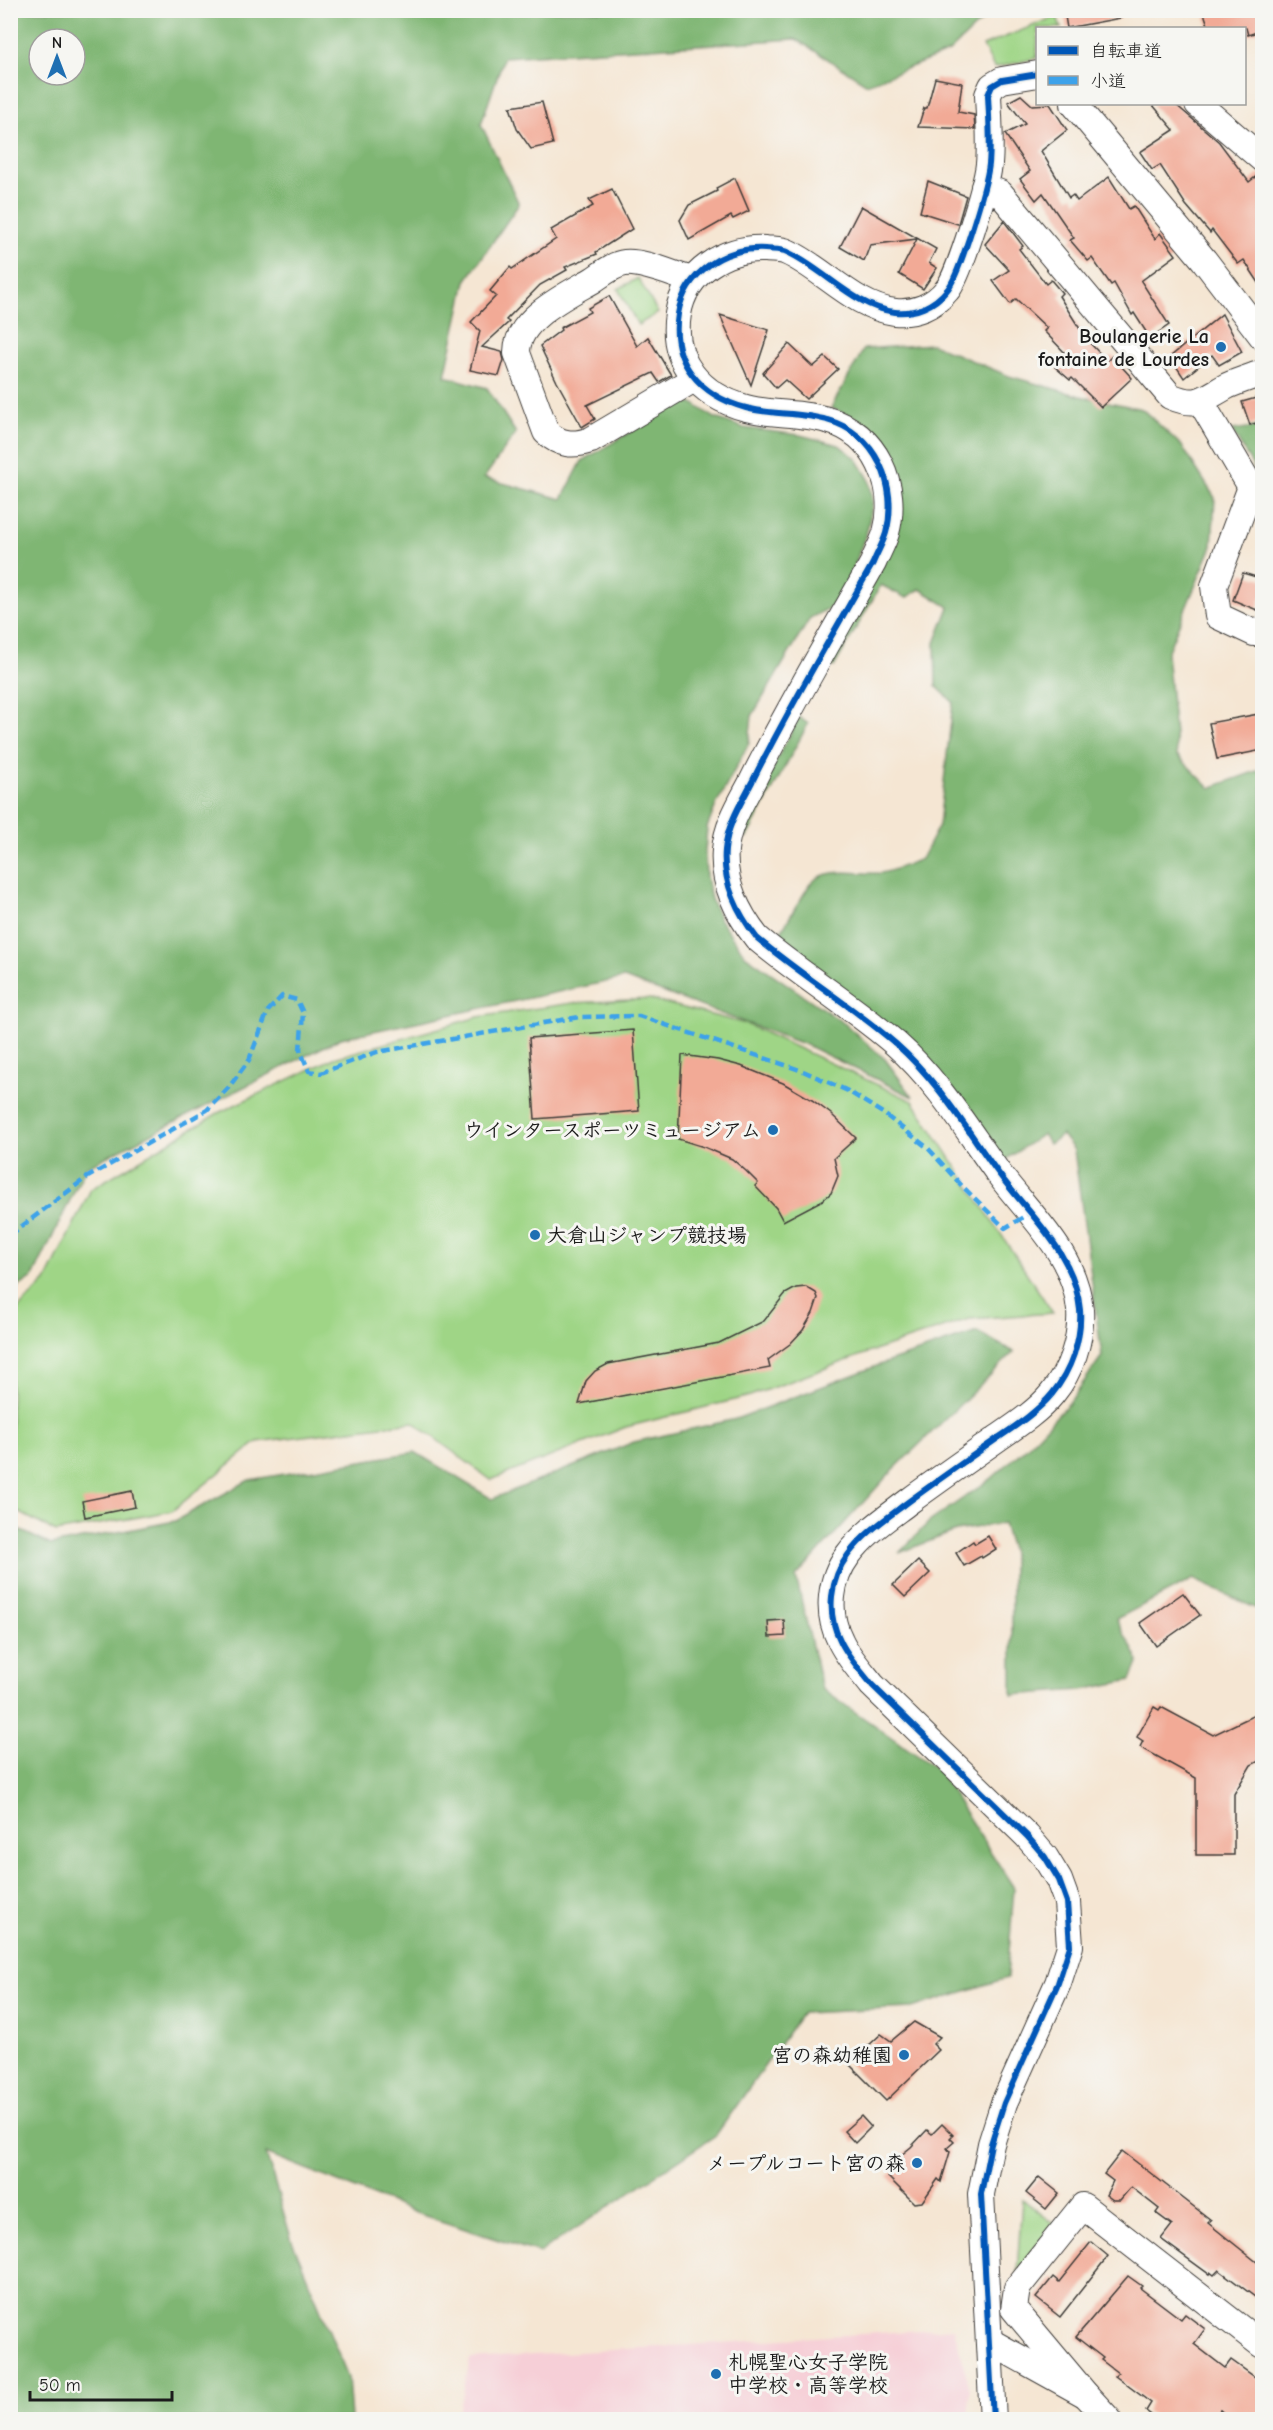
<svg xmlns="http://www.w3.org/2000/svg" width="1273" height="2430" viewBox="0 0 1273 2430" font-family="'Comic Neue','Klee One',sans-serif">
<style>
.built{fill:#f6cfd7}
.green{fill:#9fd586;stroke:#5e7851;stroke-width:1.5}
.forest{fill:#7fb673;stroke:#4e6948;stroke-width:1.5;fill-rule:evenodd}
.building{fill:#f2aa96}
.lines{fill:none;stroke-linecap:round;stroke-linejoin:round}
.minor-casing{stroke:#3d3a37;stroke-width:28}
.minor{stroke:#fff;stroke-width:26}
.quiet{stroke:#3da2ea;stroke-width:4.5;stroke-dasharray:9 4.5;stroke-linecap:butt}
.cycleway-casing{stroke:#f6f6f2;stroke-width:10}
.cycleway{stroke:#0057b8;stroke-width:6}
.poi-dot{fill:#1f6fb2;stroke:#f6f6f2;stroke-width:2}
.labels{text-anchor:middle;dominant-baseline:central;stroke-width:6;stroke-linejoin:round;paint-order:stroke}
.poi-label{font-size:20px;font-weight:bold;fill:#1c1c1c;stroke:#f6f6f2;text-anchor:end}
</style>
<rect width="100%" height="100%" fill="#f6f6f2"/>
<filter id="ink" filterUnits="userSpaceOnUse"><feTurbulence type="fractalNoise" baseFrequency=".0167" numOctaves="2"/><feDisplacementMap in="SourceGraphic" scale="12" xChannelSelector="R" yChannelSelector="G"/><feConvolveMatrix kernelMatrix="1 2 1 2 8 2 1 2 1" color-interpolation-filters="sRGB"/></filter>
<filter id="wash" filterUnits="userSpaceOnUse"><feTurbulence type="fractalNoise" baseFrequency=".008" numOctaves="4" result="noise"/><feDisplacementMap in="SourceGraphic" scale="24" xChannelSelector="R" yChannelSelector="G"/><feGaussianBlur stdDeviation="1.35" result="paint"/><feColorMatrix in="noise" values="0 0 0 0 0 0 0 0 0 0 0 0 0 0 0 0 0 1.4 0 .05"/><feComposite in="paint" operator="in"/></filter>
<g filter="url(#wash)">
<rect width="100%" height="100%" fill="#f5e6d3"/>
<!-- built -->
<path class="built" d="M954 2328 970 2390 968 2419H458L470 2359Z"/>
<!-- green -->
<g class="green">
<path d="M1057 16 1061 28H1038L1037 58 994 68 983 46Z"/>
<path d="M638 278 658 313 638 325 618 289Z"/>
<path d="M649 999 746 1024 913 1101 1053 1313 969 1319 862 1355 750 1396 626 1427 491 1480 413 1422 257 1442 172 1511 56 1532 11 1508V1316L46 1281 91 1189 218 1113 334 1058 478 1017 573 1003Z"/>
<path d="M1022 2199 1057 2226 1017 2272Z"/>
</g>
<!-- forest -->
<g class="forest">
<path d="M11 11H992L949 52 867 84 796 39 504 57 481 124 519 204 466 281 445 376 487 388 516 433 484 478 562 499 582 461 680 402 694 404 713 417 744 428 800 435 839 445 857 459 869 479 873 502 867 531 841 602 810 618 752 716 749 743 716 805 707 828 705 852 706 876 711 899 720 920 745 955 845 1024 885 1059 913 1097 806 1045 624 978 341 1038 86 1167 33 1277 11 1292ZM39 39H75V75H39Z"/>
<path d="M932 344 1009 376 1080 396 1142 409 1182 446 1215 498 1212 546 1167 653 1177 755 1210 788 1262 769V1611L1193 1579 1116 1619 1139 1661 1131 1680 1082 1690 1012 1695V1553L1003 1523 956 1531 899 1553 929 1522 992 1478 1030 1444 1069 1403 1102 1356 1074 1150 1062 1135 1049 1144 1043 1134 1005 1160 907 1046 775 941 810 884C828 865 857 875 881 873 894 871 908 864 921 859L939 825 953 702 936 686 935 643 949 607 920 589 906 598 881 585 834 667 827 663 885 560 876 439 855 418 831 408 864 349Z"/>
<path d="M1262 426V482L1232 430Z"/>
<path d="M799 717 808 724 747 837 737 836Z"/>
<path d="M977 1332 1014 1352 889 1474 796 1577 822 1689 937 1769 1014 1888 1007 1978 912 2008 802 2013 716 2135 539 2253 416 2213 266 2153 291 2238 348 2377 351 2419 11 2420V1526L51 1545 175 1521 249 1480 415 1452 492 1499 634 1442 736 1419 882 1364Z"/>
</g>
<g id="blocks">
<!-- building -->
<g class="building">
<path d="M1064 10H1120L1121 18 1067 28Z"/>
<path d="M1203 10H1263V30L1248 35 1246 28H1209Z"/>
<path d="M935 78 962 83 958 112 974 115 975 129 918 127 924 108H927Z"/>
<path d="M1021 95 1032 105 1050 104 1067 130 1041 151 1069 198 1073 195 1077 201 1109 177 1129 209 1134 206 1155 239 1160 233 1176 255 1141 281 1169 325 1150 338 1134 313 1132 315 1114 283 1111 285 1092 258 1088 261 1070 240 1074 238 1043 193 1036 200 1020 179 1030 171 1005 134 1025 124 1008 102Z"/>
<path d="M542 102 553 144 531 149 517 129 510 107Z"/>
<path d="M1152 104H1175L1219 142 1249 182 1259 174H1263V289L1244 260 1238 264 1212 230 1210 233 1186 205 1160 165 1152 170 1140 152 1174 130Z"/>
<path d="M735 178 749 211 733 219 731 216 689 240 680 220 689 205 717 191 716 188Z"/>
<path d="M928 181 966 196 958 224 920 212Z"/>
<path d="M612 189 632 229 596 252 597 254 565 267 567 270 540 285 506 320 509 322 482 347 502 352 504 360 499 376 470 370 480 331 471 322 496 296 490 291 510 267 512 269 556 239 551 230 593 206 589 200Z"/>
<path d="M861 206 936 249 929 263 937 268 923 289 899 274 917 239 870 245 864 261 840 247Z"/>
<path d="M1004 221 1023 246 1019 249 1046 284 1051 280 1062 293 1059 296 1087 340 1107 361 1112 356 1132 378 1101 407 1072 378 1070 380 1055 367 1067 355 1044 331 1047 328 1016 299 1010 304 993 281 1009 270 985 244Z"/>
<path d="M609 296 637 346 648 337 671 375 659 382 653 373 587 405 595 419 582 427 557 382 540 346 561 330 560 328 590 312 588 308Z"/>
<path d="M1222 314 1242 352 1219 365 1212 355 1184 378 1170 357Z"/>
<path d="M720 315 769 330 751 385Z"/>
<path d="M789 344 813 367 825 357 838 369 806 399 785 380 776 388 763 373Z"/>
<path d="M1263 396V421L1250 425 1242 402Z"/>
<path d="M1243 573 1263 579V593L1257 610 1233 600Z"/>
<path d="M1259 714 1263 750 1217 759 1209 723Z"/>
<path d="M633 1030 639 1111 535 1119 529 1038Z"/>
<path d="M682 1055 718 1060 741 1066 783 1083 812 1100 831 1114 856 1138 834 1158 838 1176 831 1193 823 1200 783 1221 776 1208 755 1186 758 1183 746 1171 732 1159 704 1147 678 1139Z"/>
<path d="M806 1287 816 1293 818 1298 813 1313 803 1330 790 1344 768 1360 770 1368 579 1404 586 1381 595 1371 608 1364 719 1343 764 1321 785 1294 796 1288Z"/>
<path d="M132 1491 135 1507 85 1517 82 1501Z"/>
<path d="M988 1536 996 1549 982 1558 981 1556 964 1566 956 1553 973 1541 975 1544Z"/>
<path d="M918 1561 930 1573 905 1597 893 1585Z"/>
<path d="M1183 1593 1200 1615 1156 1646 1140 1623Z"/>
<path d="M784 1620 785 1636 769 1637 768 1621Z"/>
<path d="M1154 1707 1159 1710 1161 1707 1213 1735 1263 1711V1759L1251 1765 1234 1794V1855H1196V1778L1140 1747 1143 1741 1137 1737Z"/>
<path d="M914 2022 940 2037 933 2044 939 2050 886 2101 849 2064 881 2034 891 2041Z"/>
<path d="M861 2116 871 2127 855 2143 844 2131Z"/>
<path d="M942 2124 953 2135 950 2138 954 2142 947 2148 950 2152 941 2182 938 2179 922 2202 914 2203 888 2177 896 2169 890 2164 911 2147 927 2130 932 2134Z"/>
<path d="M1122 2151 1211 2220 1208 2223 1263 2267V2303L1219 2270 1214 2275 1210 2272 1209 2274 1161 2239 1172 2225 1156 2213 1159 2209 1131 2187 1120 2200H1113L1106 2195 1113 2181 1104 2174Z"/>
<path d="M1039 2177 1059 2193 1046 2209 1026 2193Z"/>
<path d="M1091 2242 1108 2256 1060 2317 1036 2298 1053 2277 1059 2282Z"/>
<path d="M1128 2276 1142 2286 1140 2288 1181 2319 1185 2314 1205 2329 1194 2344 1225 2368 1231 2360 1263 2383V2420H1231L1220 2410 1213 2420H1158L1146 2411 1151 2403 1115 2376 1118 2373 1101 2360 1103 2358 1076 2337Z"/>
</g>
</g>
</g>
<g filter="url(#ink)">
<use href="#blocks" fill-opacity="0" stroke="#3d3a37" stroke-width="1.5"/>
<g class="lines">
<!-- minor casing -->
<g class="minor-casing">
<g id="minor">
<path d="M1074 104 1204 260 1262 336"/>
<path d="M1198 104 1262 159"/>
<path d="M984 187 1000 193 1170 396C1198 408 1203 399 1227 386 1238 381 1251 377 1262 373"/>
<path d="M692 280C674 275 643 261 625 263 614 264 602 274 593 280 567 295 516 319 517 353L546 432C560 445 573 446 591 440L694 379"/>
<path d="M1201 402 1251 487 1262 490"/>
<path d="M1251 487 1214 586 1218 616 1254 633 1262 630"/>
<path d="M989 2341 1086 2395 1109 2420"/>
<path d="M1086 2395 1014 2309 1017 2288 1083 2206 1262 2345"/>
<path d="M993 2420 981 2194 991 2144 1004 2103 1058 1983 1070 1946 1067 1902 1059 1880 1045 1857 1027 1836 872 1685C861 1671 847 1656 840 1640 826 1613 830 1579 848 1555 864 1533 887 1518 908 1502 938 1480 968 1459 998 1438 1017 1425 1038 1411 1052 1394 1071 1371 1082 1339 1080 1310 1075 1253 1030 1216 999 1174 967 1130 938 1081 896 1044 852 1006 801 975 757 938 738 914 722 882 725 850 727 825 741 803 752 782 789 707 832 636 873 563 877 553 883 543 886 533 899 486 876 433 827 420 801 412 772 415 746 408 701 396 670 362 678 314 685 272 725 247 765 249 772 250 781 249 787 252 823 268 854 307 895 312 915 314 934 306 947 290 959 277 987 184 989 164 991 142 989 118 988 95L992 86 1002 80 1038 74"/>
</g>
</g>
<!-- minor -->
<use href="#minor" class="minor"/>
<!-- quiet -->
<path class="quiet" d="M10 1235 86 1178 207 1110 229 1087 249 1060 268 1011 282 996 297 1000 303 1013 300 1050 309 1071 321 1073 377 1052 579 1017 639 1016 803 1071 848 1091 884 1114 928 1148 962 1186 1005 1228 1032 1212"/>
<!-- cycleway casing -->
<g class="cycleway-casing">
<path id="cycleway" d="M993 2420 981 2194 991 2144 1004 2103 1058 1983 1070 1946 1067 1902 1059 1880 1045 1857 1027 1836 872 1685C861 1671 847 1656 840 1640 826 1613 830 1579 848 1555 864 1533 887 1518 908 1502 938 1480 968 1459 998 1438 1017 1425 1038 1411 1052 1394 1071 1371 1082 1339 1080 1310 1075 1253 1030 1216 999 1174 967 1130 938 1081 896 1044 852 1006 801 975 757 938 738 914 722 882 725 850 727 825 741 803 752 782 789 707 832 636 873 563 877 553 883 543 886 533 899 486 876 433 827 420 801 412 772 415 746 408 701 396 670 362 678 314 685 272 725 247 765 249 772 250 781 249 787 252 823 268 854 307 895 312 915 314 934 306 947 290 959 277 987 184 989 164 991 142 989 118 988 95L992 86 1002 80 1038 74"/>
</g>
<!-- cycleway -->
<use href="#cycleway" class="cycleway"/>
</g>
</g>
<!-- markers -->
<g class="poi-dot">
<circle cx="1221" cy="347" r="6"/>
<circle cx="773" cy="1130" r="6"/>
<circle cx="535" cy="1235" r="6"/>
<circle cx="904" cy="2055" r="6"/>
<circle cx="917" cy="2163" r="6"/>
<circle cx="716" cy="2374" r="6"/>
</g>
<g class="labels">
<!-- poi labels -->
<g class="poi-label">
<text x="1209" y="336">Boulangerie La<tspan x="1209" dy="23">fontaine de Lourdes</tspan></text>
<text x="761" y="1130">ウインタースポーツミュージアム</text>
<text x="547" y="1235" text-anchor="start">大倉山ジャンプ競技場</text>
<text x="892" y="2055">宮の森幼稚園</text>
<text x="905" y="2163">メープルコート宮の森</text>
<text x="728" y="2362" text-anchor="start">札幌聖心女子学院<tspan x="728" dy="23">中学校・高等学校</tspan></text>
</g>
</g>
<!-- margin -->
<rect width="1273" height="2430" fill="none" stroke="#f6f6f2" stroke-width="36"/>
<!-- legend -->
<rect x="1036" y="27" width="210" height="78" fill="#f6f6f2" stroke="#9f9f9c" stroke-width="1.5"/>
<rect x="1048" y="46" width="30" height="9" fill="#0057b8" stroke="#9f9f9c" stroke-width="1.5"/>
<text x="1090" y="57" font-size="18" fill="#1c1c1c">自転車道</text>
<rect x="1048" y="76" width="30" height="9" fill="#3da2ea" stroke="#9f9f9c" stroke-width="1.5"/>
<text x="1090" y="87" font-size="18" fill="#1c1c1c">小道</text>
<!-- north arrow -->
<g transform="translate(57 57)"><circle r="28" fill="#f6f6f2" stroke="#9f9f9c" stroke-width="1.5"/>
<path d="M0-4.5L10 22L0 15L-10 22Z" fill="#1f6fb2"/>
<text y="-9" font-size="16" font-weight="bold" text-anchor="middle" fill="#1c1c1c">N</text>
</g>
<!-- scale -->
<path d="M30 2391v9h142v-9" fill="none" stroke="#1c1c1c" stroke-width="3"/>
<text x="39" y="2391" font-size="18" fill="#1c1c1c" stroke="#f6f6f2" stroke-width="4.5" paint-order="stroke">50 m</text>
</svg>
